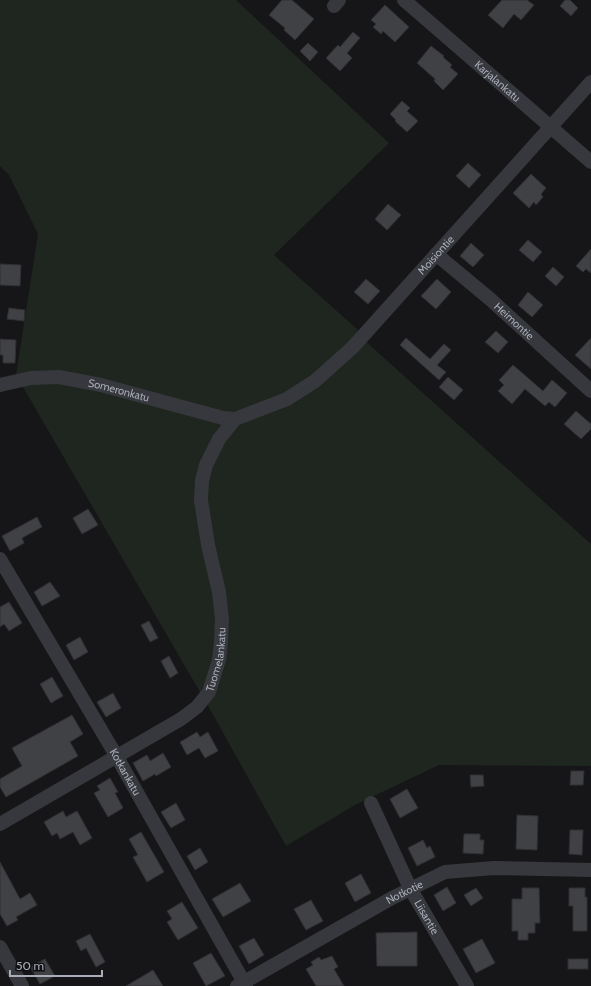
<svg xmlns="http://www.w3.org/2000/svg" width="591" height="986" viewBox="0 0 591 986" font-family="Cabin,sans-serif">
<style>
.green{fill:#1e261f}
.building{fill:#404145;stroke:#303034}
.lines{fill:none;stroke-linecap:round;stroke-linejoin:round}
.street{stroke:#37383d;stroke-width:14}
.labels{text-anchor:middle;dominant-baseline:central;stroke-width:3;stroke-linejoin:round;paint-order:stroke}
.street-label{font-size:11px;fill:#a8adb8;stroke:#111113}
</style>
<rect width="100%" height="100%" fill="#161618"/>
<!-- green -->
<path class="green" d="M0 0H236L389 143 274 255 357 329 363 339 591 544V766L439 765 355 805 286 846 211 711 16 375 38 234 9 175 0 166Z"/>
<!-- building -->
<g class="building">
<path d="M282 0H292L314 19 295 40 284 30 285 28 269 15Z"/>
<path d="M502 0H527L534 5 521 20 514 14 503 28 488 15Z"/>
<path d="M565 0H570L578 8 571 16 560 6Z"/>
<path d="M385 5 409 27 395 42 383 31 381 34 373 27 376 24 371 20Z"/>
<path d="M353 32 360 38 347 53 352 58 340 71 326 58 338 45 340 47Z"/>
<path d="M308 43 318 52 310 61 300 51Z"/>
<path d="M431 46 444 56 443 57 452 65 450 67 458 74 443 90 434 81 435 79 417 63Z"/>
<path d="M402 101 410 108 407 111 418 121 407 132 395 121 396 120 390 114Z"/>
<path d="M468 163 481 175 469 188 456 176Z"/>
<path d="M531 174 546 188 541 194 543 197 536 205 534 202 529 208 513 193Z"/>
<path d="M388 204 401 215 387 230 375 219Z"/>
<path d="M528 240 542 252 533 262 519 250Z"/>
<path d="M471 243 484 255 473 267 460 256Z"/>
<path d="M591 249V273L586 269 583 272 576 266Z"/>
<path d="M0 264 21 265 20 286 0 285Z"/>
<path d="M553 267 564 277 556 286 545 276Z"/>
<path d="M366 279 380 291 368 304 354 292Z"/>
<path d="M437 279 451 292 436 309 421 296Z"/>
<path d="M528 292 543 305 532 317 518 305Z"/>
<path d="M9 308 25 310 24 321 7 319Z"/>
<path d="M496 331 508 342 498 353 485 342Z"/>
<path d="M406 338 430 359 444 344 451 350 437 365 446 372 439 380 400 345Z"/>
<path d="M591 338V369L575 355Z"/>
<path d="M0 339 16 340 15 363H3V355H0Z"/>
<path d="M513 365 543 391 552 380 567 393 555 407 549 402 545 406 525 389 512 404 498 391 504 385 499 380Z"/>
<path d="M448 377 463 390 454 400 439 387Z"/>
<path d="M576 411 591 424V429L581 439 564 424Z"/>
<path d="M88 509 98 525 82 534 73 518Z"/>
<path d="M37 517 42 527 22 538 24 543 10 551 2 536Z"/>
<path d="M50 582 60 596 42 606 34 592Z"/>
<path d="M9 602 22 623 9 631 4 624 0 627V607Z"/>
<path d="M149 621 158 638 150 642 141 625Z"/>
<path d="M80 637 88 652 74 660 66 645Z"/>
<path d="M169 656 178 673 170 678 161 661Z"/>
<path d="M52 677 63 696 51 703 40 684Z"/>
<path d="M113 693 121 708 106 717 97 702Z"/>
<path d="M72 715 83 734 70 742 78 756 6 797 0 787V779L22 766 12 748Z"/>
<path d="M197 732 200 737 208 732 218 751 205 758 199 748 187 755 180 742Z"/>
<path d="M163 753 171 767 156 776 155 774 143 781 133 763 147 755 150 761Z"/>
<path d="M571 771H584L583 785H570Z"/>
<path d="M470 775H483L484 786 471 787Z"/>
<path d="M110 778 118 792 115 793 123 808 108 817 94 793 100 790 97 786Z"/>
<path d="M407 789 418 808 400 818 390 799Z"/>
<path d="M176 803 185 820 171 828 161 812Z"/>
<path d="M63 811 66 817 77 811 92 838 80 845 73 832 60 839 57 833 52 836 44 822Z"/>
<path d="M517 815 538 816 537 850 516 849Z"/>
<path d="M570 830H583L582 855 569 854Z"/>
<path d="M141 832 164 872 147 882 133 857 138 855 129 839Z"/>
<path d="M464 834H480V840H484L483 854 463 853Z"/>
<path d="M423 840 427 848 430 846 435 857 417 866 408 848Z"/>
<path d="M200 848 208 862 195 870 187 856Z"/>
<path d="M0 862 20 899 30 893 37 905 16 917 18 920 7 926 0 914Z"/>
<path d="M361 874 371 893 355 902 345 883Z"/>
<path d="M240 883 251 901 223 917 212 899Z"/>
<path d="M447 887 456 903 443 911 434 895Z"/>
<path d="M476 888 483 898 471 906 464 895Z"/>
<path d="M522 888H539L540 923H535V933H528V940H518V931H512V899H522Z"/>
<path d="M569 888H585V897H587V931H573V906H569Z"/>
<path d="M311 900 323 921 306 930 294 909Z"/>
<path d="M182 902 198 928 178 940 167 922 172 919 167 911Z"/>
<path d="M417 932V966H377L376 933Z"/>
<path d="M90 934 105 962 96 967 86 948 81 951 76 941Z"/>
<path d="M254 938 264 955 249 964 239 946Z"/>
<path d="M482 939 495 963 476 973 463 949Z"/>
<path d="M211 953 225 976 206 986 193 963Z"/>
<path d="M332 956 338 967 334 969 344 986H316L306 969 313 965 311 962 319 957 321 960Z"/>
<path d="M45 959 55 976 40 984 30 967Z"/>
<rect x="568" y="959" width="20" height="10"/>
<path d="M153 970 163 986H126Z"/>
</g>
<g class="lines">
<!-- street -->
<g class="street">
<path id="s1" d="M404 0 591 162"/>
<path d="M334 6 339 0"/>
<path id="s2" d="M436 254 490 299 591 391"/>
<path id="s3" d="M0 385 31 378 59 377 101 385 223 418 235 419"/>
<path id="s4" d="M0 559 117 757 246 986"/>
<path id="s5" d="M371 803 410 888 467 986"/>
<path id="s6" d="M0 824 181 719 197 707 209 692 219 660 221 642 222 619 219 592 208 545 201 500 202 481 206 465 219 439 235 419 287 399 315 381 353 347 591 82"/>
<path d="M0 947 22 986"/>
<path id="s7" d="M237 986 392 898 445 872 494 868 591 870"/>
</g>
</g>
<g class="labels">
<!-- street labels -->
<g class="street-label">
<text stroke="none"><textPath href="#s1" startOffset="124">Karjalankatu</textPath></text>
<text stroke="none"><textPath href="#s6" startOffset="798">Moisiontie</textPath></text>
<text stroke="none"><textPath href="#s2" startOffset="103">Heimontie</textPath></text>
<text stroke="none"><textPath href="#s3" startOffset="121">Someronkatu</textPath></text>
<text stroke="none"><textPath href="#s6" startOffset="282">Tuomelankatu</textPath></text>
<text stroke="none"><textPath href="#s4" startOffset="247">Kotkankatu</textPath></text>
<text stroke="none"><textPath href="#s7" startOffset="192">Notkotie</textPath></text>
<text stroke="none"><textPath href="#s5" startOffset="127">Liisantie</textPath></text>
</g>
</g>
<!-- scale -->
<path d="M10 970v6h92v-6" fill="none" stroke="#a8adb8" stroke-width="2"/>
<text x="16" y="970" font-size="12" fill="#a8adb8" stroke="#111113" stroke-width="3" paint-order="stroke">50 m</text>
</svg>
